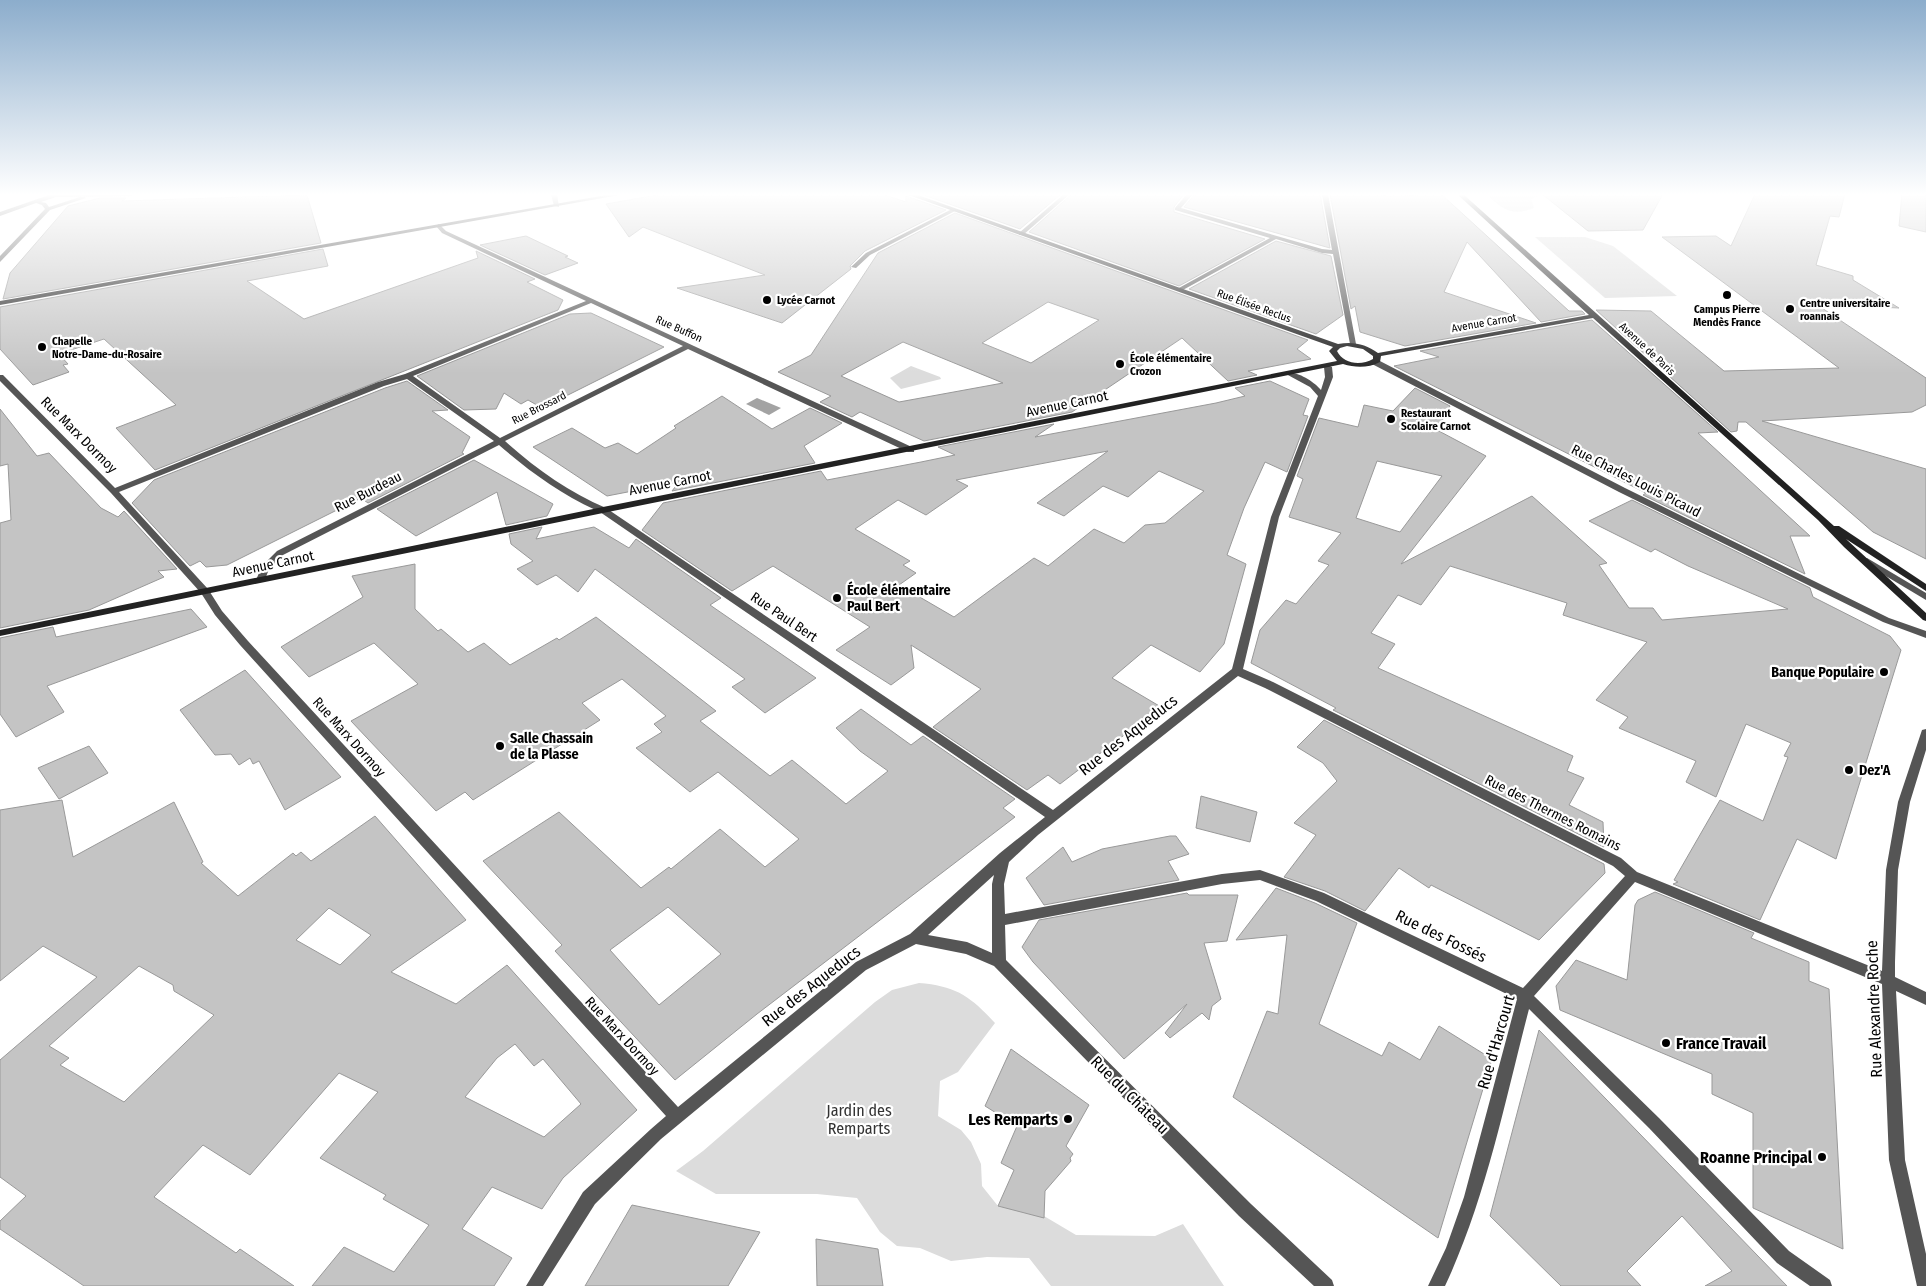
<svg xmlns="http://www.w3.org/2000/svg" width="1926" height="1286" viewBox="0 0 1926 1286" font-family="'Fira Sans Condensed',sans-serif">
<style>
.green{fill:#dcdcdc}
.water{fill:#a3a3a3}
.building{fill:#c4c4c4;stroke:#999;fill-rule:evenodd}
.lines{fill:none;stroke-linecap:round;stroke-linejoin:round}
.street{fill:#555;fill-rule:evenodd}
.secondary{fill:#222;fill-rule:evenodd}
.poi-dot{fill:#000;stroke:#fff;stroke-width:2}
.labels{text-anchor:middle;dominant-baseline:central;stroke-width:4.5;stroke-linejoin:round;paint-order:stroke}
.far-poi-label{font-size:11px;font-weight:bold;fill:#000;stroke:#fff;text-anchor:start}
.far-street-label{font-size:11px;fill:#000;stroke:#fff}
.street-label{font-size:14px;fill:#000;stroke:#fff}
.poi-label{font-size:14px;font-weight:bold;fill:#000;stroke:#fff;text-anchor:start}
.near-street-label{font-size:16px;fill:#000;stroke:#fff}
.near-poi-label{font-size:16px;font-weight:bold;fill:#000;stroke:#fff;text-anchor:end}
.near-park-label{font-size:16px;fill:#333;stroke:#fff}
</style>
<rect width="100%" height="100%" fill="#fff"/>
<!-- green -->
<g class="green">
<path d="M1486 194H1539V195L1531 199 1534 208C1511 217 1503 209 1486 194Z"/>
<path d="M1535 237H1585L1613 246 1677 296 1605 298Z"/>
<path d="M911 366 940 377 941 379 901 389 890 378Z"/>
<path d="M919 983C956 986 970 996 995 1023L958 1072 940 1081 938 1116 961 1130 971 1142 981 1164 982 1186 998 1206 1044 1216 1076 1235 1155 1236 1183 1224 1224 1286H1051L1029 1258 987 1257 951 1261 920 1248 897 1246 880 1232 857 1198 817 1194H716L676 1171 703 1151 875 1002 892 990Z"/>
</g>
<!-- water -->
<path class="water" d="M757 398 781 408 769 415 746 404Z"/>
<!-- building -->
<g class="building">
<path d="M663 194H882L906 202V196L946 210 865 251 850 266 851 269 782 323 677 288 765 275 643 227 629 237 606 204Z"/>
<path d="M921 194H1061L1020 229Z"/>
<path d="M1072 194H1184L1174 207V212L1265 239 1179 286 1029 232Z"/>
<path d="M1195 194H1320L1330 248 1184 207Z"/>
<path d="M1330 194H1378L1393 197 1394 194 1418 196V194H1441L1569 311H1582L1585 314 1541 322 1467 242 1444 292 1536 323 1405 346 1360 332 1355 306 1351 309Z"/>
<path d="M1542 194H1663L1643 230 1588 231Z"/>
<path d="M1755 194H1845L1839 217 1830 216 1816 265 1853 276V280L1899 308 1816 304 1926 378V405L1912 412 1762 421 1926 469V559L1873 532 1746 422H1738L1737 431 1731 432 1596 310 1651 311 1724 371 1839 368 1662 237 1716 236 1731 246Z"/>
<path d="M1902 194H1926V232L1899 226Z"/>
<path d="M307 195 321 243 3 299 10 273 68 206 100 198H126L122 201Z"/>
<path d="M955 213 1308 340 1297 349 1311 359 1248 371 1257 375 1228 381 1182 338 1072 412 924 441 860 412 852 417 820 402 831 396 778 372 811 355 878 253ZM1048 302 1099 320 1031 363 982 343ZM903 342 1003 383 899 402 841 376Z"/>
<path d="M526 236 568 256 565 257 578 263 545 275 480 245Z"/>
<path d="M1276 241 1331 256 1343 315 1316 334 1189 289Z"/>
<path d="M323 249 328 266 247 281 304 319 478 258 476 251 535 279 527 282 563 300 558 310 155 470 116 428 176 405 104 339 59 354 68 364 63 365 69 372 33 385 0 349V307Z"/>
<path d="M591 313 664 347 542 408 528 400 521 404 504 393 496 409 464 410 417 376 570 314Z"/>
<path d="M1592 320 1718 432 1698 433 1810 536H1790L1805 574 1643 495 1646 493 1394 366 1439 357 1420 351Z"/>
<path d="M407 381 448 410 432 411 470 437 462 453 464 454 368 503 361 498 227 565 206 567 200 561 190 566 132 503 154 480 385 388Z"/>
<path d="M1270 381 1309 399 1303 415 1308 416 1287 472 1265 462 1244 508 1227 555 1246 564 1224 644 1200 672 1151 645 1112 678 1161 707 1060 784 1048 775 1027 790 933 727 981 689 911 645 914 668 891 685 836 650 870 627 773 566 732 591 642 530 663 503 821 471 827 480 921 462 955 455 938 447 1054 424 1035 437 1216 403 1245 396 1235 388ZM1108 451 1037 503 1064 516 1103 486 1128 497 1159 471 1204 491 1165 523 1145 525 1124 543 1094 529 1048 566 1034 558 954 617 899 585 916 573 903 565 910 561 855 529 898 500 926 515 968 486 956 480Z"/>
<path d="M1415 388 1450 406 1437 430 1486 456 1401 564 1532 496 1607 563 1599 565 1629 608H1653L1662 620 1788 609 1688 566 1655 549 1651 552 1589 521 1632 500 1810 588 1813 597 1890 636 1901 650 1836 859 1797 839 1760 920 1673 884 1678 882 1674 880 1720 800 1763 821 1788 757 1784 756 1791 743 1746 724 1716 797 1686 782 1696 761 1619 728 1628 717 1596 700 1647 642 1563 615 1567 603 1450 566 1421 605 1398 595 1371 633 1395 644 1378 668 1573 756 1567 771 1584 778 1569 805 1603 822 1604 847 1333 710 1336 708 1251 663 1260 630 1286 600 1296 604 1329 565 1318 561 1341 533 1289 517 1303 479 1297 476 1319 418 1358 427 1364 405 1393 411ZM1377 461 1442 476 1400 532 1356 518Z"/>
<path d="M722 396 772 429 810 408 842 423 804 446 815 463 672 491 679 482 607 496 533 447 572 428 605 448 618 443 637 454 676 428 674 426Z"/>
<path d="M0 409 37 456 49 453 101 508 118 517 124 511 177 569 158 571 164 577 89 610 0 628V523L11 520 8 464 0 466Z"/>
<path d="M474 460 553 504 547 516 506 525 497 492 416 536 377 509Z"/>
<path d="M542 527 536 539 594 527 629 548 636 539 721 598 710 605 816 678 765 713 732 687 745 679 595 569 578 592 556 575 537 585 517 569 533 561 511 544 509 534Z"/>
<path d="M415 564V609L438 631 441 629 468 652 484 643 510 665 557 638 559 640 596 617 716 711 700 721 770 776 792 760 846 804 888 771 860 751 836 728 861 709 911 745 923 736 1015 799 1003 808 1015 817 757 1014 675 1080 555 951 562 945 483 861 559 812 641 888 669 867 671 869 720 829 765 867 799 839 718 772 690 792 636 748 662 732 654 724 666 716 622 679 582 703 600 720 473 800 465 792 436 811 351 721 418 684 374 643 309 677 281 647 363 597 352 576ZM668 907 721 954 659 1005 610 950Z"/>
<path d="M191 609 207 627 47 686 64 712 16 737 0 714V638L53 627 56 637Z"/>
<path d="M245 670 341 777 285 810 259 761 253 764 250 758 239 765 231 754 215 755 180 710Z"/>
<path d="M1324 720 1604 864 1605 873 1539 940 1431 885 1429 888 1399 868 1365 911 1325 891 1284 877 1316 835 1294 823 1337 781 1323 763 1297 747Z"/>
<path d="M89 746 108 773 59 799 38 768Z"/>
<path d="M1201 796 1257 812 1250 842 1196 828Z"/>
<path d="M62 800 73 857 174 802 203 862 201 863 238 896 293 853 296 856 301 852 311 861 375 816 466 920 391 972 456 1004 507 965 637 1110 563 1178 542 1209 492 1187 462 1229 512 1258 494 1286H312L344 1247 394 1272 429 1225 383 1199 386 1195 320 1158 378 1092 339 1073 250 1175 203 1145 154 1197 236 1253 240 1249 294 1286H84L0 1229V1221L26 1196 0 1177V1060L97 977 43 946 0 981V810ZM329 908 371 935 340 965 296 940ZM139 966 173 985 174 991 214 1015 124 1102 60 1065 69 1058 49 1046ZM515 1044 534 1066 543 1059 581 1104 544 1137 465 1097 497 1058Z"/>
<path d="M1170 836H1176L1189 854 1168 861 1179 880 1044 905 1026 878 1063 847 1072 862 1102 849Z"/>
<path d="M1276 888 1315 903 1357 923 1319 1024 1382 1056 1389 1042 1420 1060 1439 1026 1492 1059 1438 1238 1233 1097 1267 1011 1278 1014 1287 935 1236 940Z"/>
<path d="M1655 892 1754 933 1751 938 1809 962V981L1829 989 1843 1249 1753 1208V1113L1712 1094V1074L1560 1010 1556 986 1576 960 1627 980 1635 905 1638 900Z"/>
<path d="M1187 893 1189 895H1238L1227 941 1204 943 1221 999 1212 1006 1209 1020 1202 1013 1170 1038 1165 1033 1187 1004 1124 1059 1033 962 1022 947 1039 920Z"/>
<path d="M1539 1030 1639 1133 1787 1286H1705L1732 1271 1682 1216 1627 1271 1641 1286H1561L1490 1216Z"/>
<path d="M1011 1049 1089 1105 1066 1146 1073 1154 1070 1158 1071 1161 1045 1191 1044 1218 998 1206 1014 1170 1001 1163 1017 1126 985 1106Z"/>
<path d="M632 1205 760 1232 728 1286H585Z"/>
<path d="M816 1239 878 1249 883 1286H817Z"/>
</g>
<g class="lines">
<!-- street -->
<g class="street">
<path d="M52 194H134L131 196 56 197 41 202 46 203 49 207 83 196 86 198 50 210 0 262V256L45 209 42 205 36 203 0 216V212Z"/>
<path d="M551 194H557L559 207 554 206Z"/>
<path d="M1064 194H1070L1023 235H1019V233Z"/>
<path d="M1187 194H1193L1181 208 1322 249 1332 250 1322 194H1328L1356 344 1355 345 1350 344 1333 254 1322 253 1276 239 1181 291H1177V289L1270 238 1175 210V208Z"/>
<path d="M952 209 957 210 870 255 856 268 851 267 866 253Z"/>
<path d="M439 224 446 231 914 448V452H908L688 349 505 441C536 469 569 492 606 508L1053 810 1232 669 1271 517 1318 396 1310 387 1286 374C1295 369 1315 382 1321 390L1325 377 1324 367 1328 365 1332 367 1333 377 1279 517 1243 669 1273 682 1621 858 1637 872 1882 971 1886 870 1898 802 1922 730 1926 729V750L1910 802 1898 870 1895 962V977L1926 992V1005L1896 991 1905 1160 1926 1254V1286H1917L1889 1160 1882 984 1635 882 1534 996 1659 1118 1789 1251 1830 1280 1832 1286H1810L1777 1263 1649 1128 1529 1009C1505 1101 1486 1199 1445 1286H1428L1446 1248 1464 1197 1517 999 1316 901 1260 880 1222 884 1005 925 1006 960 1251 1204 1332 1280 1334 1286H1314L1239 1216 994 966 966 954 916 944 866 970 661 1139 595 1204 543 1286H526L583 1192 651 1129 666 1116 240 645 215 615 201 593 111 493 0 381V375H3L115 488 378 382 405 374 586 301 442 233 436 226ZM591 303 683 346 500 438 413 376ZM407 379 494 441 277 551 262 566 256 580 258 582H264L269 569 283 555 499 445C530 472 562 495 600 512L1045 817 1000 853 910 934 856 962 678 1107 248 641 222 611 208 589 119 492 384 386ZM1238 676 1265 688 1613 866 1625 876 1523 988 1324 893 1260 870 1222 874 1005 914 1004 884 1009 862 1038 835ZM994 875 992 884V953L967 942 928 935Z"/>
<path d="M1372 360H1378L1625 488 1889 618 1926 631V638L1883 622 1619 492 1372 364Z"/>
<path d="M1867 558 1926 593V600L1864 563 1862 561 1864 559Z"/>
</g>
<!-- secondary -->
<g class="secondary">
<path d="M612 194H625L0 305V301Z"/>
<path d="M906 194H915L1338 344C1353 341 1366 344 1378 353L1589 315 1457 194H1463L1834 526H1839L1926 584V591L1846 539 1926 613V621L1923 620 1844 547 1818 520 1593 318 1381 356 1380 362C1368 368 1356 368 1343 364L603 513 0 636V630L603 507 1337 361 1329 351 1333 347ZM1347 346 1363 349 1373 356V359C1361 366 1343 364 1337 351L1340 348Z"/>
</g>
</g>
<!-- sky -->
<linearGradient id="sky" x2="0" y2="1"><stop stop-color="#8cadcc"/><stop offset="0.52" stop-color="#fff"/><stop offset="1" stop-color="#fff" stop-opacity="0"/></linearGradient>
<rect width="1926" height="374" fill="url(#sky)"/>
<!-- markers -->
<g class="poi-dot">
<circle cx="1727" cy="295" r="5"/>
<circle cx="767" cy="300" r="5"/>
<circle cx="1790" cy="309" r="5"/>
<circle cx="42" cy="347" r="5"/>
<circle cx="1120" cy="364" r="5"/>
<circle cx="1391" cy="419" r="5"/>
<circle cx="837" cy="598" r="5"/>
<circle cx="1884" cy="672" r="5"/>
<circle cx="500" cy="746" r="5"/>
<circle cx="1849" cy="770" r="5"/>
<circle cx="1666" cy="1043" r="5"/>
<circle cx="1068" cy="1119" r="5"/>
<circle cx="1822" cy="1157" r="5"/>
</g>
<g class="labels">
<!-- far-poi labels -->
<g class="far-poi-label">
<text x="777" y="300">Lycée Carnot</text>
<text x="1800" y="303">Centre universitaire<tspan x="1800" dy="13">roannais</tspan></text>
<text x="1727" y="309" text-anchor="middle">Campus Pierre<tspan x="1727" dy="13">Mendès France</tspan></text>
<text x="52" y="341">Chapelle<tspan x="52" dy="13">Notre-Dame-du-Rosaire</tspan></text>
<text x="1130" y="358">École élémentaire<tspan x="1130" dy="13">Crozon</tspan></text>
<text x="1401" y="413">Restaurant<tspan x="1401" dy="13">Scolaire Carnot</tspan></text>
</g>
<!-- far-street labels -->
<g class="far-street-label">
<text transform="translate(1254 306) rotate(20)">Rue Élisée Reclus</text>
<text transform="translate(1484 323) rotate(-10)">Avenue Carnot</text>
<text transform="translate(679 329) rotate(24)">Rue Buffon</text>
<text transform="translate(1647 349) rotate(43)">Avenue de Paris</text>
<text transform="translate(539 408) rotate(-27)">Rue Brossard</text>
</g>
<!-- street labels -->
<g class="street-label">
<text transform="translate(1067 404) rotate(-12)">Avenue Carnot</text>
<text transform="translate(79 435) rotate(45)">Rue Marx Dormoy</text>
<text transform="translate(1636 481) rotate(27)">Rue Charles Louis Picaud</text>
<text transform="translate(670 483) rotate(-11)">Avenue Carnot</text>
<text transform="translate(368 492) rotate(-27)">Rue Burdeau</text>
<text transform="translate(273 564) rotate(-12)">Avenue Carnot</text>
<text transform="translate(784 617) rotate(34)">Rue Paul Bert</text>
<text transform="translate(349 737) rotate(48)">Rue Marx Dormoy</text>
<text transform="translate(1553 813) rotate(27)">Rue des Thermes Romains</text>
<text transform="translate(622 1036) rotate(47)">Rue Marx Dormoy</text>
</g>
<!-- poi labels -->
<g class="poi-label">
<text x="847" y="590">École élémentaire<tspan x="847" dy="16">Paul Bert</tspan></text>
<text x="1874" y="672" text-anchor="end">Banque Populaire</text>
<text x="510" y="738">Salle Chassain<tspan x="510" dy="16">de la Plasse</tspan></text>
<text x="1859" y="770">Dez'A</text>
</g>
<!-- near-street labels -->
<g class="near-street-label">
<text transform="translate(1128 735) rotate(-38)">Rue des Aqueducs</text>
<text transform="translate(1441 936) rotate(26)">Rue des Fossés</text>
<text transform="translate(811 986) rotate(-38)">Rue des Aqueducs</text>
<text transform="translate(1874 1009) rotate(-92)">Rue Alexandre Roche</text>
<text transform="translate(1496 1042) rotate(-74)">Rue d'Harcourt</text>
<text transform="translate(1130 1095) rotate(45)">Rue du Château</text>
</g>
<!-- near-poi labels -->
<g class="near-poi-label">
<text x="1676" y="1043" text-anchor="start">France Travail</text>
<text x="1058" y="1119">Les Remparts</text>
<text x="1812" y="1157">Roanne Principal</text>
</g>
<!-- near-park labels -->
<g class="near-park-label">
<text x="859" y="1110">Jardin des<tspan x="859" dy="18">Remparts</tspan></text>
</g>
</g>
</svg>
